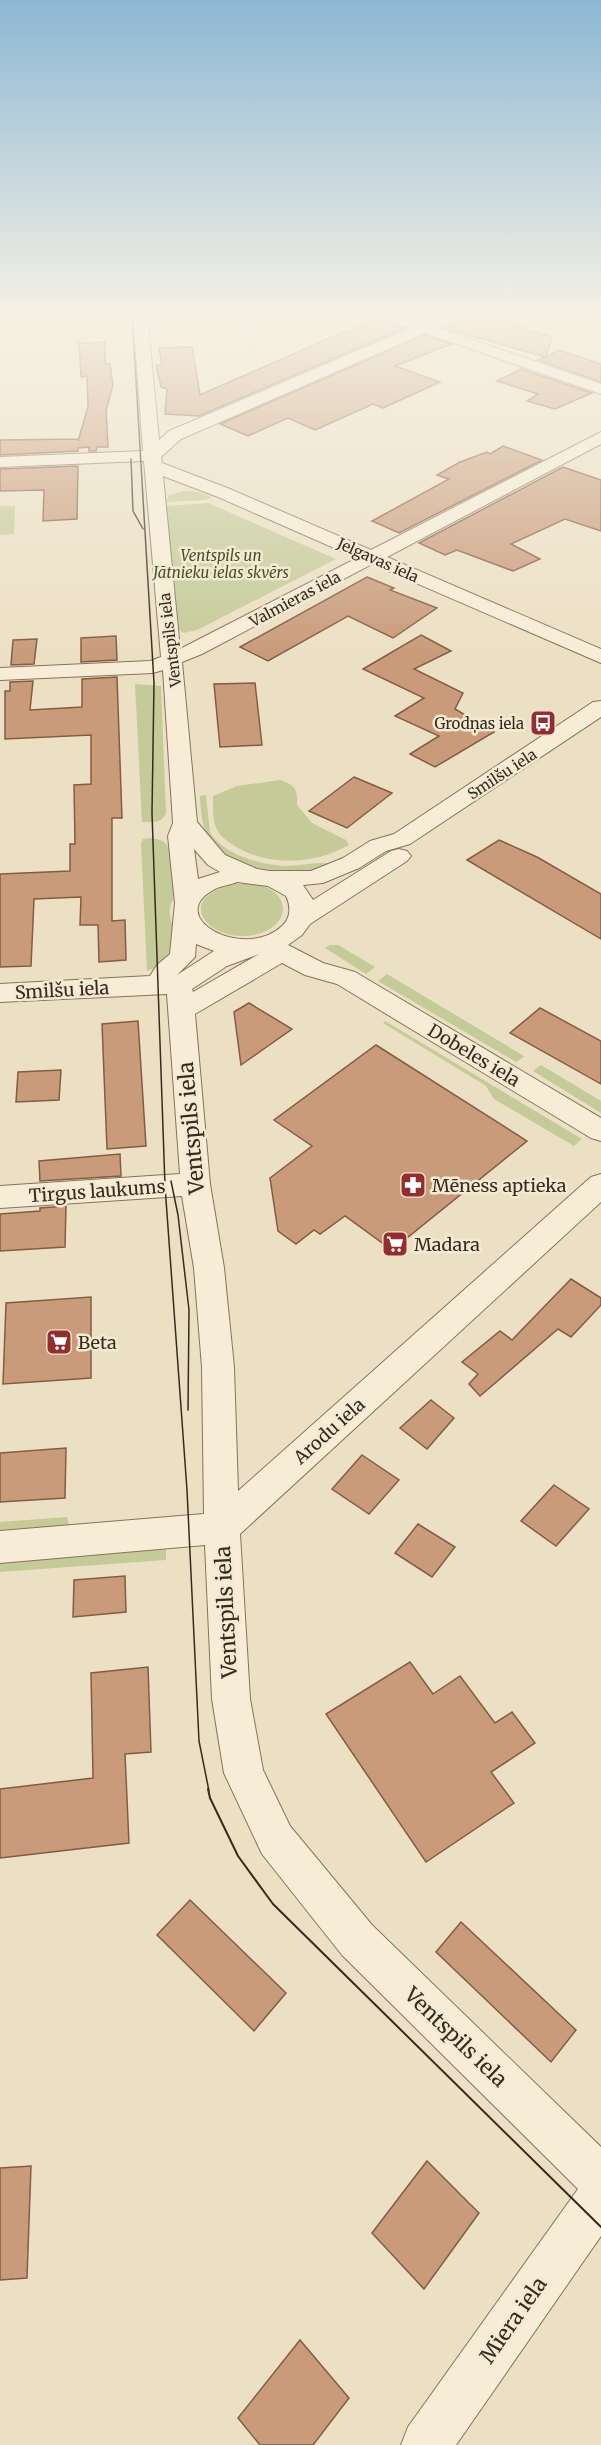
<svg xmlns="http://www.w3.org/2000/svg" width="601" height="2445" viewBox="0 0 601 2445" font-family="Merriweather,serif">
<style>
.green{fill:#c4ca98}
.building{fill:#c99b7b;stroke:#845c42;stroke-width:1.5}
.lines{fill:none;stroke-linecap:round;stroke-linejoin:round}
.minor-casing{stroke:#86725b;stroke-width:2}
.minor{fill:#f7edd7;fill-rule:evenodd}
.tram-far1{stroke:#372a1f;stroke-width:1.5}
.tram{stroke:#372a1f;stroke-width:2}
.labels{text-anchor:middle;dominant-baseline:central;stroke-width:5;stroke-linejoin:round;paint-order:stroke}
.far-park-label{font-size:15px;font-style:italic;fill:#475226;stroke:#f4ead3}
.far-street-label{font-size:15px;fill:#372a1f;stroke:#f4ead3}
.far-poi-label{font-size:15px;fill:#372a1f;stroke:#f4ead3;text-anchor:end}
.street-label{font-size:18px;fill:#372a1f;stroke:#f4ead3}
.poi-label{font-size:18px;fill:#372a1f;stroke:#f4ead3;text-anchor:start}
.near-street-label{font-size:21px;fill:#372a1f;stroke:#f4ead3}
</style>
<rect width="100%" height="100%" fill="#ece0c4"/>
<!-- green -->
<g class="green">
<path d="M184 491 199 492 212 497 205 500 166 502 169 495Z"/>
<path d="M208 503 336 559 197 630 183 633 177 628 166 506Z"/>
<path d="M0 506H15L14 534 0 535Z"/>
<path d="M135 684 161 686 166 813C162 824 152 822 142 822Z"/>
<path d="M280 780C295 785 298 789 297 805L312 823 346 840 349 845C314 865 267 867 233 845 229 842 221 837 219 833 212 823 213 807 213 796L237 786Z"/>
<path d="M206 795 210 833C225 855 260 865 285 866 301 866 317 861 332 864 327 867 321 870 315 871 298 874 231 868 220 856 204 838 201 819 200 796Z"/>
<path d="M151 838C155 839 160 839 164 842 174 850 177 878 176 891 176 897 171 901 170 908 168 918 174 925 175 934 178 953 163 966 147 971L141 843 143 839Z"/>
<path d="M235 884C245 884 254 883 263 886 287 894 290 918 268 930 220 954 163 900 235 884Z"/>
<path d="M330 945H338L375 967 366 974 325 948Z"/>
<path d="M387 974 524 1056H525L516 1062 378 981Z"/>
<path d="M385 1021 582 1139 574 1146 494 1099 486 1086 383 1023Z"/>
<path d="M541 1065 601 1101V1113L533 1071Z"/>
<path d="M67 1517 69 1525 0 1530V1522Z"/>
<path d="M166 1549V1560L0 1572V1563Z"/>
</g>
<!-- building -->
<g class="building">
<path d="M468 313H531L508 323 552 337 546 357 559 350 601 364V382L538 360 545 357 444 328 465 318Z"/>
<path d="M379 320 405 328 199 416 165 414 167 389 161 387 156 365H162L159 348 192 347 200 395 339 334Z"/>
<path d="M425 335 451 344 395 366 440 382 383 408 373 404 315 430 288 418 248 436 220 424Z"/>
<path d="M105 342V364H110L113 385 106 410 108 447H97L96 451H89V447L78 448V451L0 455V440L78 439V441L88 407 87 376 81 377 79 343Z"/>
<path d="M521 369 592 393 555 409 527 401 538 394 497 381Z"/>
<path d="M503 446 542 460 399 533 372 521 449 479 437 475 460 462 487 452 490 454Z"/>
<path d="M78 466 77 519 43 521 44 490 0 491V469Z"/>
<path d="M563 467 601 480V531L565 519 511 544 540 559 513 571 457 550 445 555 419 543Z"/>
<path d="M367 577 394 588 390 590 437 608 393 638 348 616 268 661 240 647Z"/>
<path d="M421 635 451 651 414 669 463 693 455 709 494 732 435 767 410 754 439 736 395 716 424 698 363 669Z"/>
<path d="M116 636 117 660 81 662V638Z"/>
<path d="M37 639 34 664 11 665 13 640Z"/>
<path d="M117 677 122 818H112V921L125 920 126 960 99 962 98 925H80L81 897 34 899 31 966 0 967V874L70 871V844H75L74 785 91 784V735L5 739V691H10V682L33 681 30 710 82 707V679Z"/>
<path d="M255 683 262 745 220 747 214 684Z"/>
<path d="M354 777 392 793 347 828 309 811Z"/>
<path d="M499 840 537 857 601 894V939L467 860Z"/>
<path d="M249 1003 292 1029 241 1065 234 1012Z"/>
<path d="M540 1008 601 1041V1084L510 1033Z"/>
<path d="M138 1021 146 1146 107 1149 102 1024Z"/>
<path d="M376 1045 527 1141 392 1250 345 1216 320 1234 314 1230 296 1244 278 1231 270 1178 312 1146 274 1120Z"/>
<path d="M61 1070 59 1100 16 1102 18 1072Z"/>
<path d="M120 1154 121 1176 40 1181 39 1161Z"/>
<path d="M66 1206 65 1247 0 1251V1214L40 1211V1208Z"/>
<path d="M571 1279 601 1298V1305L571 1337 558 1329 480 1396 469 1384 478 1374 462 1362 500 1331 512 1340Z"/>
<path d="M91 1297V1378L3 1384 6 1303Z"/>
<path d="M431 1400 454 1418 427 1449 400 1428Z"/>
<path d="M66 1448 65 1498 0 1502V1453Z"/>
<path d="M362 1455 399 1480 369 1514 332 1489Z"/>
<path d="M554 1485 589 1509 556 1546 521 1521Z"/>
<path d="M418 1524 455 1547 432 1577 395 1553Z"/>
<path d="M125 1576 126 1612 73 1617 74 1580Z"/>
<path d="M410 1662 433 1694 460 1676 495 1723 512 1712 535 1743 491 1772 514 1803 426 1862 326 1714Z"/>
<path d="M148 1667 151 1752 125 1754 129 1843 0 1858V1789L93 1778 91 1673Z"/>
<path d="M190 1900 286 1993 254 2031 157 1935Z"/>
<path d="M461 1922 576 2030 551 2062 436 1952Z"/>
<path d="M427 2161 479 2213 424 2289 372 2233Z"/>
<path d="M31 2166 27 2278 0 2280V2168Z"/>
<path d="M300 2340 349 2398 313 2445H260L238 2418Z"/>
</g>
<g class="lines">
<!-- minor casing -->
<g class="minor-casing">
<path id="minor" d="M133 313H147L159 440 169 431 411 328 376 316 374 313H395L424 323 446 313H466L464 316 438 328 601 384V394L425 333 181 439 161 457 162 463 230 489 371 550 601 432V444L387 557 601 649V663L372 564 202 654 182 662 197 822 225 855 257 869 270 871H311L343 858 370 841 394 834 593 702 601 701V717L410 844 386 851 359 868 323 883 303 885 313 900 391 851 399 849 407 851 411 856 407 861 310 924 302 935 288 945 323 963 355 972 601 1118V1141L591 1138 337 984 305 975 282 963 195 1014 210 1184 224 1268 234 1367 238 1491 591 1177 601 1174V1202L240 1534 250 1699 263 1770 290 1826 372 1925 601 2147V2236L456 2445H401L408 2427 578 2189 342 1955 262 1854 224 1773 212 1699 205 1545 0 1563V1531L204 1514 202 1367 194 1268 182 1196 0 1208V1186L180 1174 167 994 0 1002V984L150 976 157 965 170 954 175 903 168 836 173 823 163 670 153 673 0 680V668L150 661 161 657 144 461 0 467V457L143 451ZM163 476 218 497 357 558 180 649ZM194 849 208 865 220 872 198 879ZM237 882 268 886 286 896C291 906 291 918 282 926 243 962 162 916 215 889 221 886 230 885 237 882ZM196 944 214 951 177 975 195 957ZM259 954 193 992 192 989 227 966Z"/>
</g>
<!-- minor -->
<use href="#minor" class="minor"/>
<!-- tram-far1 -->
<g class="tram-far1">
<path d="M132 313 154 683 152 813 165 1186 187 1490 199 1741 209 1791"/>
<path d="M131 459 133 511 143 529"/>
<path d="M171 1181 178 1215 189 1310 188 1410"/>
</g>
<!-- tram -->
<path class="tram" d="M208 1789 210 1798 238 1856 273 1904 601 2227"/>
</g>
<!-- sky -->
<linearGradient id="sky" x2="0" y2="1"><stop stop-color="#8db8d5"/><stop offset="0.48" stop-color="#f6f1e4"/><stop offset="1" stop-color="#f6f1e4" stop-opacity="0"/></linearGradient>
<rect width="601" height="655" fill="url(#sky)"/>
<!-- icons -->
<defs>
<g id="bus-square" transform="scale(1.35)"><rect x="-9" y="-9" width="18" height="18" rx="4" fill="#932e2f" stroke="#f4ead3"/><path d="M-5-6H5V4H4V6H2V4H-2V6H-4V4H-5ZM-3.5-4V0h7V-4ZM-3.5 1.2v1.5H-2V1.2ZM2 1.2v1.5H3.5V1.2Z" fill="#fff"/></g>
<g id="pharmacy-square" transform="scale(1.35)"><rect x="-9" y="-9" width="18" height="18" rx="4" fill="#932e2f" stroke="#f4ead3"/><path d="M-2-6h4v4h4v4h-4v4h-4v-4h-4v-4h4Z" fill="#fff"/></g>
<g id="supermarket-square" transform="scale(1.35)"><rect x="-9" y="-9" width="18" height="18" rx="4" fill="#932e2f" stroke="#f4ead3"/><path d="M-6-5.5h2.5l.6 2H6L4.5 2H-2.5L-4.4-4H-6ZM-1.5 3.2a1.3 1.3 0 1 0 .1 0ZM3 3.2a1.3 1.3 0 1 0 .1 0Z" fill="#fff"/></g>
</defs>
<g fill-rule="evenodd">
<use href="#bus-square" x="543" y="723"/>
<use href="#pharmacy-square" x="413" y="1185"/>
<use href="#supermarket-square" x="395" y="1244"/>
<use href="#supermarket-square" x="59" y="1342"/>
</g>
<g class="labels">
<!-- far-park labels -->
<g class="far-park-label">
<text x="221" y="555">Ventspils un<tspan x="221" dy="17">Jātnieku ielas skvērs</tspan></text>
</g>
<!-- far-street labels -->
<g class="far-street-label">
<text transform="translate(378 560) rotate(24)">Jelgavas iela</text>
<text transform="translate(295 599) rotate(-28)">Valmieras iela</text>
<text transform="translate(170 640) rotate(-97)">Ventspils iela</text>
<text transform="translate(502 774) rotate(-33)">Smilšu iela</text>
</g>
<!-- far-poi labels -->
<g class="far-poi-label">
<text x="524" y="723">Grodņas iela</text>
</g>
<!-- street labels -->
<g class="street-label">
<text transform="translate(62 990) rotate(-3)">Smilšu iela</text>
<text transform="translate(474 1055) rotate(31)">Dobeles iela</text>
<text transform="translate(97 1191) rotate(-4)">Tirgus laukums</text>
<text transform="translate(329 1431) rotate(-42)">Arodu iela</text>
</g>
<!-- poi labels -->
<g class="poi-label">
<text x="432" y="1185">Mēness aptieka</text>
<text x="414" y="1244">Madara</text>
<text x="78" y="1342">Beta</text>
</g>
<!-- near-street labels -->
<g class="near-street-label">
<text transform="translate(191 1128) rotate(-95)">Ventspils iela</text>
<text transform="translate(226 1612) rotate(-93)">Ventspils iela</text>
<text transform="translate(456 2037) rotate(44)">Ventspils iela</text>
<text transform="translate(513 2320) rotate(-55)">Miera iela</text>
</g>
</g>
</svg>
